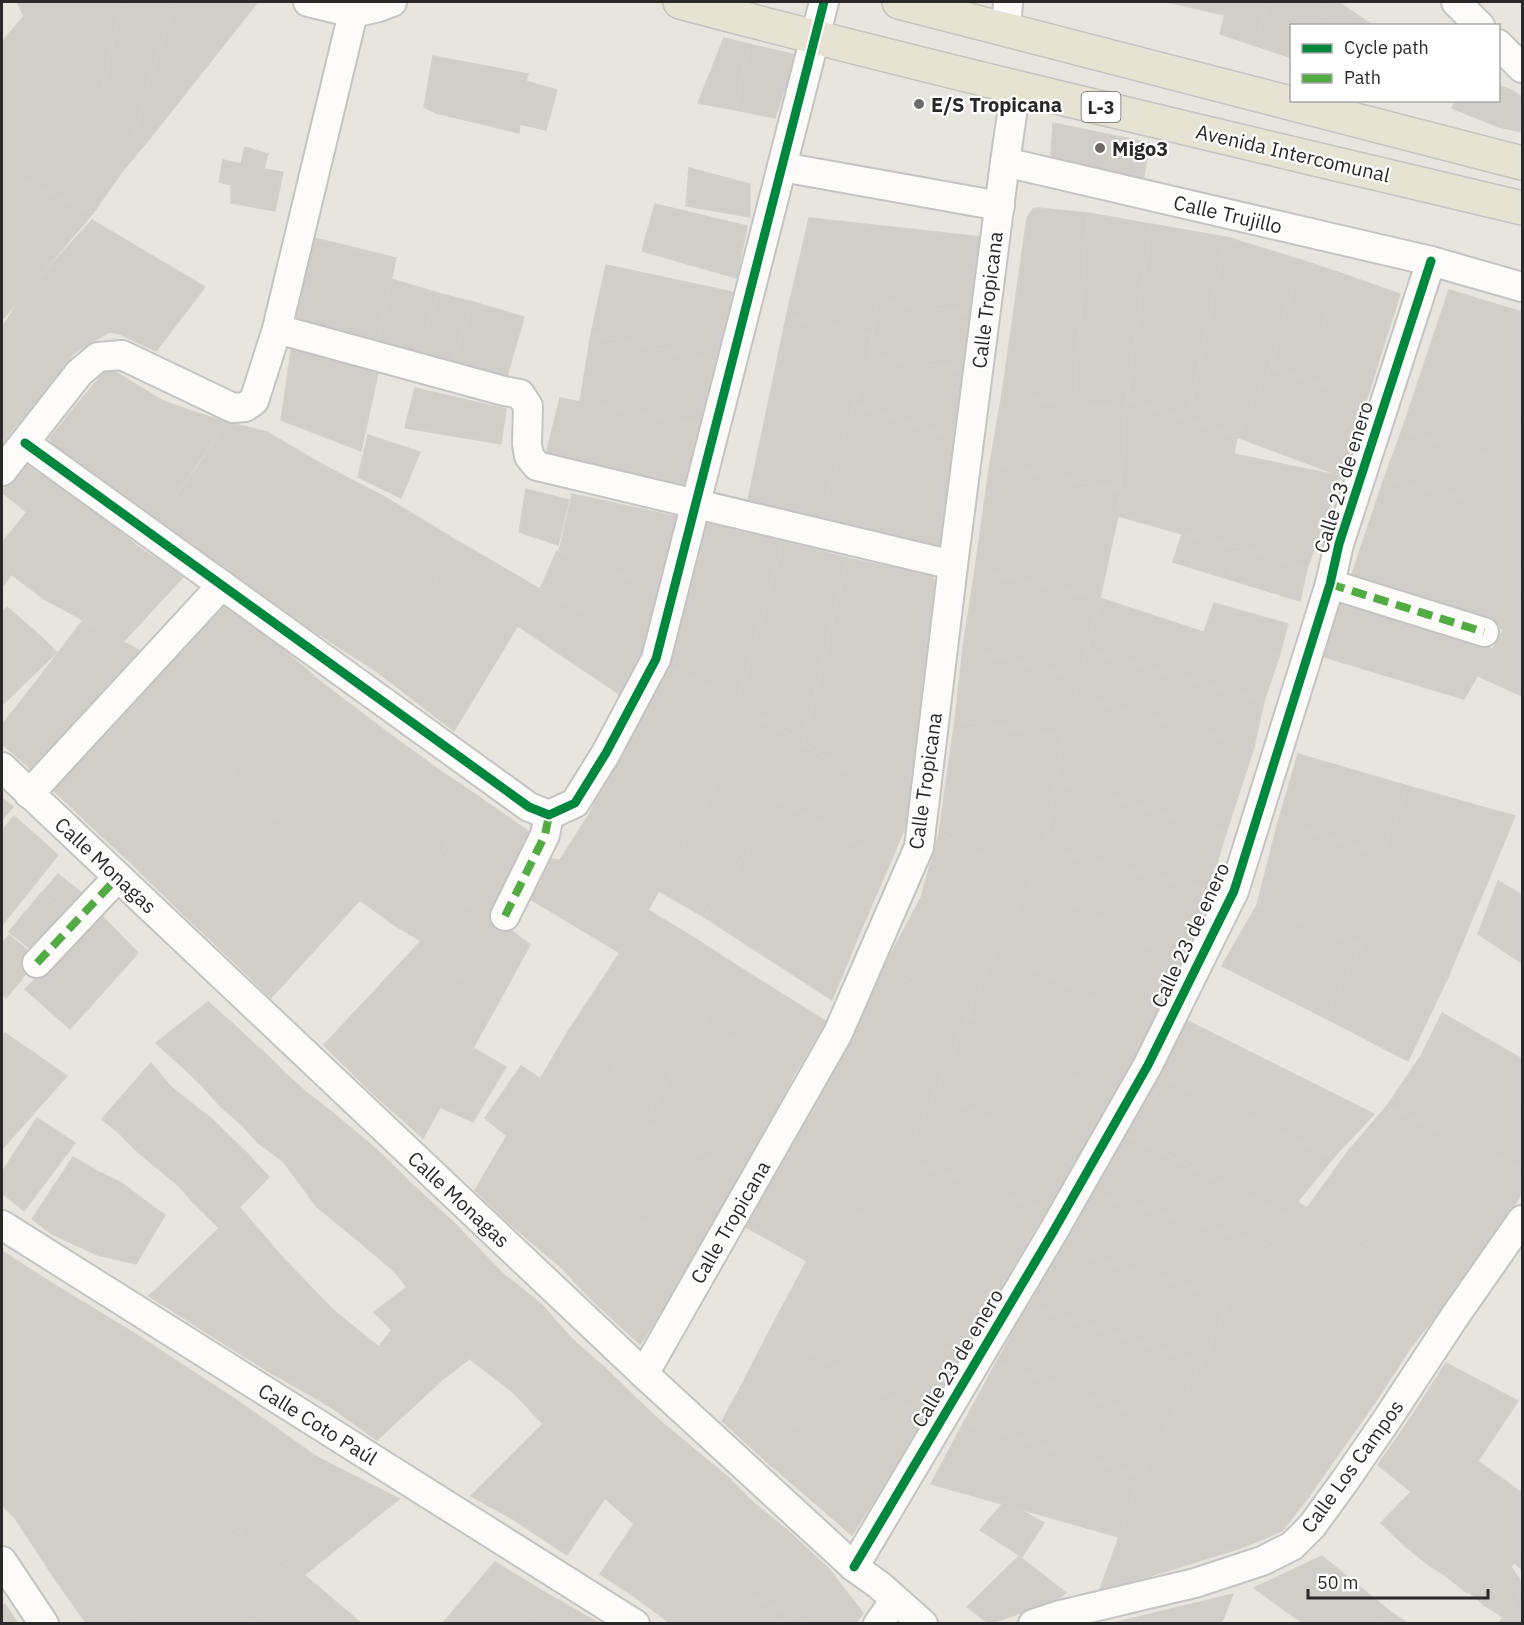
<svg xmlns="http://www.w3.org/2000/svg" width="1524" height="1625" viewBox="0 0 1524 1625" font-family="'IBM Plex Sans',sans-serif">
<style>
.building{fill:#d1cec9;stroke:#d3d0ca;stroke-width:1.5}
.lines{fill:none;stroke-linecap:round;stroke-linejoin:round}
.minor-casing{stroke:#c5c4c4;stroke-width:32}
.major-casing{stroke:#c4c3c0;stroke-width:36}
.minor{stroke:#fcfbfa;stroke-width:28}
.major{stroke:#e6e3d2;stroke-width:33}
.quiet{stroke:#53ab44;stroke-width:8;stroke-dasharray:15 8;stroke-linecap:butt}
.cycleway-casing{stroke:#fff;stroke-width:13}
.cycleway{stroke:#00873e;stroke-width:9}
.poi-dot{fill:#6c6b68;stroke:#fff;stroke-width:2}
.labels{text-anchor:middle;dominant-baseline:central;stroke-width:4.5;stroke-linejoin:round;paint-order:stroke}
.shield{fill:#fff;stroke:#696969;stroke-width:1.5}
.shield-label{font-size:18px;font-weight:bold;fill:#292929}
.poi-label{font-size:20px;font-weight:bold;fill:#292929;stroke:#fff;text-anchor:start}
.street-label{font-size:20px;fill:#292929;stroke:#fff}
</style>
<rect width="100%" height="100%" fill="#e8e5de"/>
<!-- building -->
<g class="building">
<path d="M17 2H122L101 96 24 16Z"/>
<path d="M122 2H174L134 134 101 96Z"/>
<path d="M174 2H247L256 4 147 142 134 134Z"/>
<path d="M1168 2H1228L1225 15Z"/>
<path d="M1228 2H1267L1256 46 1220 34Z"/>
<path d="M1267 2H1326L1318 26H1292V58L1256 46Z"/>
<path d="M1326 2H1338L1374 26H1318Z"/>
<path d="M24 16 101 96 134 134 147 142 124 169 2 74V42Z"/>
<path d="M724 38 749 44 735 110 698 103Z"/>
<path d="M749 44 796 55 775 118 735 110Z"/>
<path d="M433 56 528 74 526 81 557 90 546 130 520 124 519 133 436 113 424 107Z"/>
<path d="M2 74 124 169 93 213 2 171Z"/>
<path d="M1498 85 1513 91 1499 127 1452 108 1456 100H1498Z"/>
<path d="M1513 91 1522 97V132L1499 127Z"/>
<path d="M1053 123 1150 143 1143 181 1056 161 1051 154Z"/>
<path d="M245 147 268 154 264 169 283 172 275 211 231 203V185L219 182 223 160 241 164Z"/>
<path d="M689 168 750 184V217L686 206Z"/>
<path d="M2 171 93 213 3 319 2 318Z"/>
<path d="M655 204 747 226 737 278 642 251Z"/>
<path d="M1037 208 1088 213 1074 405 1002 394 1027 218 1033 209Z"/>
<path d="M1088 213 1151 224 1126 409 1074 405Z"/>
<path d="M809 218 981 237 975 314 877 301 872 336 836 326 786 318Z"/>
<path d="M92 220 205 287 156 351 120 334 109 332 74 353 20 299Z"/>
<path d="M1151 224 1226 237 1188 420 1127 399Z"/>
<path d="M311 237 396 258 377 345 294 323Z"/>
<path d="M1226 237 1301 260 1270 367 1237 437 1188 420Z"/>
<path d="M1301 260 1343 274 1303 379 1270 367Z"/>
<path d="M606 265 733 292 716 362 591 334Z"/>
<path d="M1343 274 1400 294 1366 401 1303 379Z"/>
<path d="M391 279 438 293 418 360 377 345Z"/>
<path d="M1449 290 1515 310 1450 445 1402 430Z"/>
<path d="M438 293 473 302 452 365 418 360Z"/>
<path d="M20 299 74 353 47 392 2 358V328Z"/>
<path d="M877 301 975 314 967 370 869 357Z"/>
<path d="M473 302 524 317 506 380 452 365Z"/>
<path d="M1515 310 1522 312V417L1492 458 1450 445Z"/>
<path d="M786 318 836 326 872 336 869 357 821 518 748 500Z"/>
<path d="M591 334 716 362 699 425 580 402Z"/>
<path d="M292 345 379 369 361 451 281 420Z"/>
<path d="M869 357 967 370 958 439 854 405Z"/>
<path d="M2 358 47 392 13 429 2 420Z"/>
<path d="M1270 367 1366 401 1341 476 1237 437Z"/>
<path d="M112 370 161 400 96 483 49 439 105 371Z"/>
<path d="M415 388 506 409 501 444 405 428Z"/>
<path d="M1002 394 1074 405 1126 409 1120 490 990 463Z"/>
<path d="M560 398 699 425 685 484 546 454Z"/>
<path d="M1127 399 1237 437 1234 454 1341 476 1307 569 1241 548 1182 534 1118 516Z"/>
<path d="M161 400 197 413 128 505 96 483Z"/>
<path d="M854 405 958 439 944 542 939 548H932L821 518Z"/>
<path d="M197 413 227 422 156 522 128 505Z"/>
<path d="M1522 417V563L1463 498Z"/>
<path d="M2 420 13 429 2 446Z"/>
<path d="M227 422 267 432 225 489 196 469Z"/>
<path d="M1402 430 1450 445 1492 458 1463 498 1384 479Z"/>
<path d="M267 432 323 465 247 589 183 546Z"/>
<path d="M368 435 420 452 401 498 358 477Z"/>
<path d="M990 463 1120 490 1118 516 1100 598 975 570Z"/>
<path d="M24 464 71 495 46 528 2 492Z"/>
<path d="M323 465 383 496 294 618 247 589Z"/>
<path d="M196 469 225 489 183 546 156 522Z"/>
<path d="M1384 479 1463 498 1522 563V595L1504 629 1349 583Z"/>
<path d="M526 489 569 500 558 545 519 532Z"/>
<path d="M572 494 683 518 659 590 559 552Z"/>
<path d="M71 495 104 519 44 599 11 574Z"/>
<path d="M383 496 459 542 379 673 294 618Z"/>
<path d="M27 512 46 528 2 587V543Z"/>
<path d="M104 519 137 546 83 620 44 599Z"/>
<path d="M704 520 783 541 738 703 665 665Z"/>
<path d="M1182 534 1241 548 1228 579 1173 562Z"/>
<path d="M783 541 848 558 803 743 738 703Z"/>
<path d="M459 542 540 589 454 731 379 673Z"/>
<path d="M137 546 183 577 123 642 83 620Z"/>
<path d="M1241 548 1307 569 1300 601 1228 579Z"/>
<path d="M557 551 659 590 648 642 540 589Z"/>
<path d="M848 558 921 574 932 577 937 585 911 813 803 743Z"/>
<path d="M975 570 1100 598 1081 678 963 648Z"/>
<path d="M540 589 648 642 619 694 518 626Z"/>
<path d="M1522 595V696L1478 676Z"/>
<path d="M215 598 278 645 186 731 140 684Z"/>
<path d="M1100 598 1279 657 1264 701 1087 651Z"/>
<path d="M1341 598 1493 649 1464 699 1321 656Z"/>
<path d="M1214 603 1288 624 1279 657 1204 632Z"/>
<path d="M7 607 38 634 2 667V613Z"/>
<path d="M83 620 144 653 90 713 43 673Z"/>
<path d="M38 634 57 652 2 705V667Z"/>
<path d="M278 645 321 682 232 773 186 731Z"/>
<path d="M963 648 1081 678 1063 737 955 720Z"/>
<path d="M1087 651 1264 701 1254 747 1075 696Z"/>
<path d="M665 665 738 703 764 719 715 786 628 734Z"/>
<path d="M43 673 90 713 39 776 2 744V725Z"/>
<path d="M321 682 376 724 291 831 232 773Z"/>
<path d="M140 684 186 731 89 824 50 787Z"/>
<path d="M1075 696 1254 747 1226 833 1056 781 1063 737Z"/>
<path d="M764 719 911 813 890 863 777 799 728 769Z"/>
<path d="M955 720 1063 737 1045 849 1032 881 939 833Z"/>
<path d="M376 724 435 767 360 900 291 831Z"/>
<path d="M186 731 225 767 129 861 89 824Z"/>
<path d="M628 734 715 786 674 864 590 813Z"/>
<path d="M1298 754 1408 786 1382 854 1278 822Z"/>
<path d="M225 767 276 816 186 917 129 861Z"/>
<path d="M435 767 479 797 394 925 360 900Z"/>
<path d="M728 769 777 799 746 854 704 917 659 891 715 786Z"/>
<path d="M1056 781 1226 833 1209 890 1045 849Z"/>
<path d="M1408 786 1515 816 1448 977 1408 1061 1325 1018 1362 945 1257 905 1278 822 1382 854Z"/>
<path d="M479 797 535 836 494 917 455 899 421 941 394 925Z"/>
<path d="M2 798 13 807 2 820Z"/>
<path d="M777 799 890 863 860 932 746 854Z"/>
<path d="M590 813 674 864 648 910 560 860Z"/>
<path d="M14 816 58 855 2 925V831Z"/>
<path d="M276 816 327 867 235 963 186 917Z"/>
<path d="M939 833 1032 881 996 948 921 898Z"/>
<path d="M1045 849 1209 890 1187 967 1032 881Z"/>
<path d="M746 854 860 932 832 1000 704 917Z"/>
<path d="M551 859 560 860 648 910 620 953 530 899Z"/>
<path d="M327 867 360 900 271 998 235 963Z"/>
<path d="M58 874 88 898 72 917 42 893Z"/>
<path d="M1032 881 1187 967 1150 1030 996 948Z"/>
<path d="M1498 881 1522 895V963L1478 934Z"/>
<path d="M41 893 71 918 55 937 25 913Z"/>
<path d="M921 898 996 948 968 1015 883 968Z"/>
<path d="M455 899 494 917 530 945 497 1005 459 977 421 941Z"/>
<path d="M1257 905 1362 945 1325 1018 1222 966Z"/>
<path d="M648 910 691 936 615 1068 569 1030Z"/>
<path d="M25 912 55 937 39 956 9 932Z"/>
<path d="M103 917 138 953 70 1029 25 989Z"/>
<path d="M9 935 38 959 22 978 2 961V943Z"/>
<path d="M691 936 739 967 669 1077 658 1096 615 1068Z"/>
<path d="M421 941 459 977 368 1089 324 1045Z"/>
<path d="M996 948 1150 1030 1113 1100 968 1015Z"/>
<path d="M2 962 22 979 6 998 2 994Z"/>
<path d="M739 967 827 1022 793 1076 704 1022Z"/>
<path d="M883 968 968 1015 937 1091 849 1035Z"/>
<path d="M459 977 497 1005 423 1138 368 1089Z"/>
<path d="M208 1002 231 1022 188 1072 156 1043Z"/>
<path d="M1442 1013 1522 1059V1113L1422 1054Z"/>
<path d="M968 1015 1113 1100 1073 1165 937 1091Z"/>
<path d="M1186 1020 1374 1114 1333 1158 1158 1075Z"/>
<path d="M231 1022 250 1040 206 1090 188 1072Z"/>
<path d="M704 1022 793 1076 770 1127 669 1077Z"/>
<path d="M569 1030 615 1068 549 1179 510 1224 475 1190Z"/>
<path d="M5 1033 67 1076 2 1149V1037Z"/>
<path d="M849 1035 937 1091 902 1158 818 1102Z"/>
<path d="M250 1040 268 1056 220 1106 206 1090Z"/>
<path d="M473 1048 506 1067 473 1122 440 1107Z"/>
<path d="M1422 1054 1522 1113V1170L1387 1106Z"/>
<path d="M268 1056 287 1075 243 1126 220 1106Z"/>
<path d="M151 1063 170 1086 119 1133 102 1119Z"/>
<path d="M521 1066 541 1079 507 1136 485 1118Z"/>
<path d="M615 1068 658 1096 630 1153 603 1194 561 1267 510 1224 549 1179Z"/>
<path d="M287 1075 307 1093 258 1143 243 1126Z"/>
<path d="M1158 1075 1333 1158 1286 1216 1124 1133Z"/>
<path d="M669 1077 770 1127 743 1179 645 1122Z"/>
<path d="M170 1086 191 1103 138 1152 119 1133Z"/>
<path d="M937 1091 1073 1165 1046 1211 902 1158Z"/>
<path d="M307 1093 333 1113 283 1161 258 1143Z"/>
<path d="M818 1102 902 1158 862 1216 840 1204 780 1166Z"/>
<path d="M191 1103 211 1118 157 1168 138 1152Z"/>
<path d="M1387 1106 1522 1170V1191L1498 1238 1349 1150Z"/>
<path d="M333 1113 376 1149 317 1207 283 1161Z"/>
<path d="M37 1118 75 1143 24 1211 2 1193V1172Z"/>
<path d="M211 1118 231 1138 178 1185 157 1168Z"/>
<path d="M645 1122 743 1179 724 1212 630 1153Z"/>
<path d="M1124 1133 1286 1216 1265 1244 1093 1194Z"/>
<path d="M231 1138 245 1151 193 1202 178 1185Z"/>
<path d="M376 1149 415 1187 361 1243 317 1207Z"/>
<path d="M1349 1150 1498 1238 1453 1296 1307 1208Z"/>
<path d="M245 1151 269 1177 219 1228 193 1202Z"/>
<path d="M630 1153 724 1212 695 1254 603 1194Z"/>
<path d="M73 1157 97 1171 52 1234 32 1219Z"/>
<path d="M902 1158 1046 1211 1000 1289 862 1216Z"/>
<path d="M780 1166 840 1204 807 1261 744 1226Z"/>
<path d="M97 1171 122 1183 80 1247 52 1234Z"/>
<path d="M122 1183 140 1197 98 1255 80 1247Z"/>
<path d="M415 1187 456 1225 394 1271 361 1243Z"/>
<path d="M603 1194 644 1221 592 1300 561 1267Z"/>
<path d="M1093 1194 1265 1244 1230 1299 1062 1249Z"/>
<path d="M140 1197 165 1215 136 1264 98 1255Z"/>
<path d="M1297 1202 1453 1296 1413 1344 1265 1244Z"/>
<path d="M840 1204 1000 1289 963 1359 803 1268Z"/>
<path d="M240 1208 283 1258 215 1338 149 1296Z"/>
<path d="M644 1221 695 1254 676 1290 621 1256Z"/>
<path d="M456 1225 502 1273 418 1356 374 1312 407 1287 394 1271Z"/>
<path d="M1265 1244 1413 1344 1375 1402 1230 1299Z"/>
<path d="M1062 1249 1230 1299 1202 1363 1028 1305Z"/>
<path d="M2 1251 45 1279 2 1341Z"/>
<path d="M621 1256 676 1290 640 1344 592 1300Z"/>
<path d="M283 1258 333 1310 268 1371 215 1338Z"/>
<path d="M803 1268 963 1359 928 1418 770 1330Z"/>
<path d="M502 1273 541 1304 443 1379 418 1356Z"/>
<path d="M45 1279 132 1332 80 1424 2 1370V1341Z"/>
<path d="M1230 1299 1375 1402 1340 1452 1207 1353Z"/>
<path d="M541 1304 572 1339 513 1392 470 1359Z"/>
<path d="M1028 1305 1202 1363 1168 1426 996 1363Z"/>
<path d="M333 1310 379 1347 331 1407 268 1371Z"/>
<path d="M392 1330 443 1379 377 1440 331 1407Z"/>
<path d="M770 1330 928 1418 883 1486 740 1388Z"/>
<path d="M132 1332 235 1399 156 1476 80 1424Z"/>
<path d="M572 1339 605 1368 543 1424 513 1392Z"/>
<path d="M1207 1353 1340 1452 1309 1496 1187 1389Z"/>
<path d="M996 1363 1168 1426 1141 1476 964 1422Z"/>
<path d="M1446 1363 1518 1401 1478 1461 1412 1416Z"/>
<path d="M605 1368 639 1401 579 1457 543 1424Z"/>
<path d="M2 1370 26 1387 2 1413Z"/>
<path d="M26 1387 92 1432 15 1518 2 1505V1413Z"/>
<path d="M740 1388 795 1425 766 1461 722 1421Z"/>
<path d="M1187 1389 1309 1496 1282 1531 1244 1547 1141 1476Z"/>
<path d="M235 1399 317 1457 238 1532 156 1476Z"/>
<path d="M639 1401 659 1420 600 1494 566 1469Z"/>
<path d="M1412 1416 1478 1461 1439 1514 1378 1465Z"/>
<path d="M659 1420 689 1445 634 1524 600 1494Z"/>
<path d="M964 1422 1141 1476 1119 1537 931 1484Z"/>
<path d="M543 1424 579 1457 511 1518 471 1496Z"/>
<path d="M795 1425 883 1486 852 1535 766 1461Z"/>
<path d="M92 1432 156 1476 57 1582 15 1518Z"/>
<path d="M689 1445 728 1477 671 1545 634 1524Z"/>
<path d="M317 1457 399 1499 304 1575 238 1532Z"/>
<path d="M1478 1461 1522 1493V1553L1511 1567 1439 1514Z"/>
<path d="M566 1469 605 1498 567 1555 511 1518Z"/>
<path d="M156 1476 238 1532 121 1624H87L57 1582Z"/>
<path d="M1141 1476 1244 1547 1099 1592Z"/>
<path d="M728 1477 755 1504 711 1567 677 1537Z"/>
<path d="M1411 1492 1433 1509 1405 1546 1381 1523Z"/>
<path d="M1005 1501 1044 1523 1022 1557 980 1530Z"/>
<path d="M755 1504 787 1530 742 1592 711 1567Z"/>
<path d="M1433 1509 1451 1522 1426 1563 1405 1546Z"/>
<path d="M1451 1522 1469 1536 1446 1576 1426 1563Z"/>
<path d="M634 1524 671 1545 635 1597 600 1574Z"/>
<path d="M787 1530 827 1567 788 1613 742 1592Z"/>
<path d="M238 1532 308 1578 249 1624H121Z"/>
<path d="M1469 1536 1492 1553 1467 1593 1446 1576Z"/>
<path d="M677 1537 711 1567 666 1620 635 1597Z"/>
<path d="M1492 1553 1511 1567 1484 1605 1468 1591Z"/>
<path d="M1522 1553V1570L1514 1562Z"/>
<path d="M1019 1556 1066 1593 1053 1602 989 1624 967 1607Z"/>
<path d="M1322 1556 1391 1612 1381 1624H1304L1254 1588Z"/>
<path d="M495 1562 544 1592 524 1624H442Z"/>
<path d="M711 1567 742 1592 723 1624H672L666 1620Z"/>
<path d="M827 1567 863 1613 855 1624H808L788 1613Z"/>
<path d="M1511 1567 1522 1583V1591L1503 1617 1484 1605Z"/>
<path d="M308 1578 362 1624H249Z"/>
<path d="M544 1592 600 1624H524Z"/>
<path d="M742 1592 788 1613 782 1624H723Z"/>
<path d="M1522 1593V1624H1498Z"/>
<path d="M1233 1594 1221 1624H1117V1622Z"/>
<path d="M5 1604 18 1624H2V1607Z"/>
<path d="M1391 1612 1409 1624H1381Z"/>
<path d="M788 1613 808 1624H782Z"/>
</g>
<g class="lines">
<!-- minor casing -->
<g class="minor-casing">
<g id="minor">
<path d="M308 2 353 13"/>
<path d="M392 2 379 7 353 13 277 329 504 391 520 394 528 406 527 444 529 456 537 466 953 565"/>
<path d="M1456 2 1480 26"/>
<path d="M1006 30 1008 2"/>
<path d="M1498 44 1522 68"/>
<path d="M1016 87 1005 162 1431 261 1522 287"/>
<path d="M782 167 1000 206"/>
<path d="M25 443 529 807 549 815 575 803 606 753 656 659 824 2"/>
<path d="M2 471 79 373 98 357 122 355 233 408 245 407 254 401 277 329"/>
<path d="M1330 584 1484 632"/>
<path d="M2 767 644 1374 854 1567 879 1585 923 1624"/>
<path d="M29 794 222 585"/>
<path d="M505 916 545 835 549 815"/>
<path d="M37 963 118 877"/>
<path d="M2 1225 635 1624"/>
<path d="M644 1374 838 1033 919 847 953 565 1005 162"/>
<path d="M2 1561 44 1624"/>
<path d="M854 1567 1053 1232 1148 1065 1234 891 1330 584 1339 544 1431 261"/>
<path d="M878 1624 895 1600"/>
<path d="M1033 1624 1060 1615 1195 1583 1262 1561 1292 1546 1312 1526 1344 1482 1386 1421 1455 1316 1522 1220"/>
</g>
</g>
<!-- major casing -->
<g class="major-casing">
<g id="major">
<path d="M680 2C959 76 1241 141 1522 208"/>
<path d="M899 2 1522 163"/>
</g>
</g>
<!-- minor -->
<use href="#minor" class="minor"/>
<!-- major -->
<use href="#major" class="major"/>
<!-- quiet -->
<g class="quiet">
<path d="M1330 584 1484 632"/>
<path d="M505 916 545 835 549 815"/>
<path d="M37 963 118 877"/>
</g>
<!-- cycleway casing -->
<g class="cycleway-casing">
<g id="cycleway">
<path d="M25 443 529 807 549 815 575 803 606 753 656 659 824 2"/>
<path d="M854 1567 1053 1232 1148 1065 1234 891 1330 584 1339 544 1431 261"/>
</g>
</g>
<!-- cycleway -->
<use href="#cycleway" class="cycleway"/>
</g>
<!-- markers -->
<g class="poi-dot">
<circle cx="919" cy="104" r="6"/>
<circle cx="1100" cy="148" r="6"/>
</g>
<g class="labels">
<!-- shield labels -->
<rect class="shield" x="1081.5" y="92" width="39" height="30" rx="4.5"/>
<g class="shield-label">
<text x="1101" y="107">L-3</text>
</g>
<!-- poi labels -->
<g class="poi-label">
<text x="931" y="104">E/S Tropicana</text>
<text x="1112" y="148">Migo3</text>
</g>
<!-- street labels -->
<g class="street-label">
<text transform="translate(1293 153) rotate(13)">Avenida Intercomunal</text>
<text transform="translate(1228 214) rotate(13)">Calle Trujillo</text>
<text transform="translate(987 300) rotate(-83)">Calle Tropicana</text>
<text transform="translate(1343 477) rotate(-73)">Calle 23 de enero</text>
<text transform="translate(925 781) rotate(-82)">Calle Tropicana</text>
<text transform="translate(106 865) rotate(43)">Calle Monagas</text>
<text transform="translate(1190 935) rotate(-65)">Calle 23 de enero</text>
<text transform="translate(459 1199) rotate(43)">Calle Monagas</text>
<text transform="translate(730 1222) rotate(-60)">Calle Tropicana</text>
<text transform="translate(957 1358) rotate(-59)">Calle 23 de enero</text>
<text transform="translate(318 1424) rotate(32)">Calle Coto Paúl</text>
<text transform="translate(1352 1466) rotate(-54)">Calle Los Campos</text>
</g>
</g>
<!-- border -->
<rect width="1524" height="1625" fill="none" stroke="#292929" stroke-width="6"/>
<!-- legend -->
<rect x="1290" y="24" width="210" height="78" fill="#ffffff" stroke="#a9a9a9" stroke-width="1.5"/>
<rect x="1302" y="44" width="30" height="9" fill="#00873e" stroke="#a9a9a9" stroke-width="1.5"/>
<text x="1344" y="54" font-size="18" fill="#292929">Cycle path</text>
<rect x="1302" y="74" width="30" height="9" fill="#53ab44" stroke="#a9a9a9" stroke-width="1.5"/>
<text x="1344" y="84" font-size="18" fill="#292929">Path</text>
<!-- scale -->
<path d="M1308 1589v9h180v-9" fill="none" stroke="#292929" stroke-width="3"/>
<text x="1317" y="1589" font-size="18" fill="#292929" stroke="#ffffff" stroke-width="4.5" paint-order="stroke">50 m</text>
</svg>
